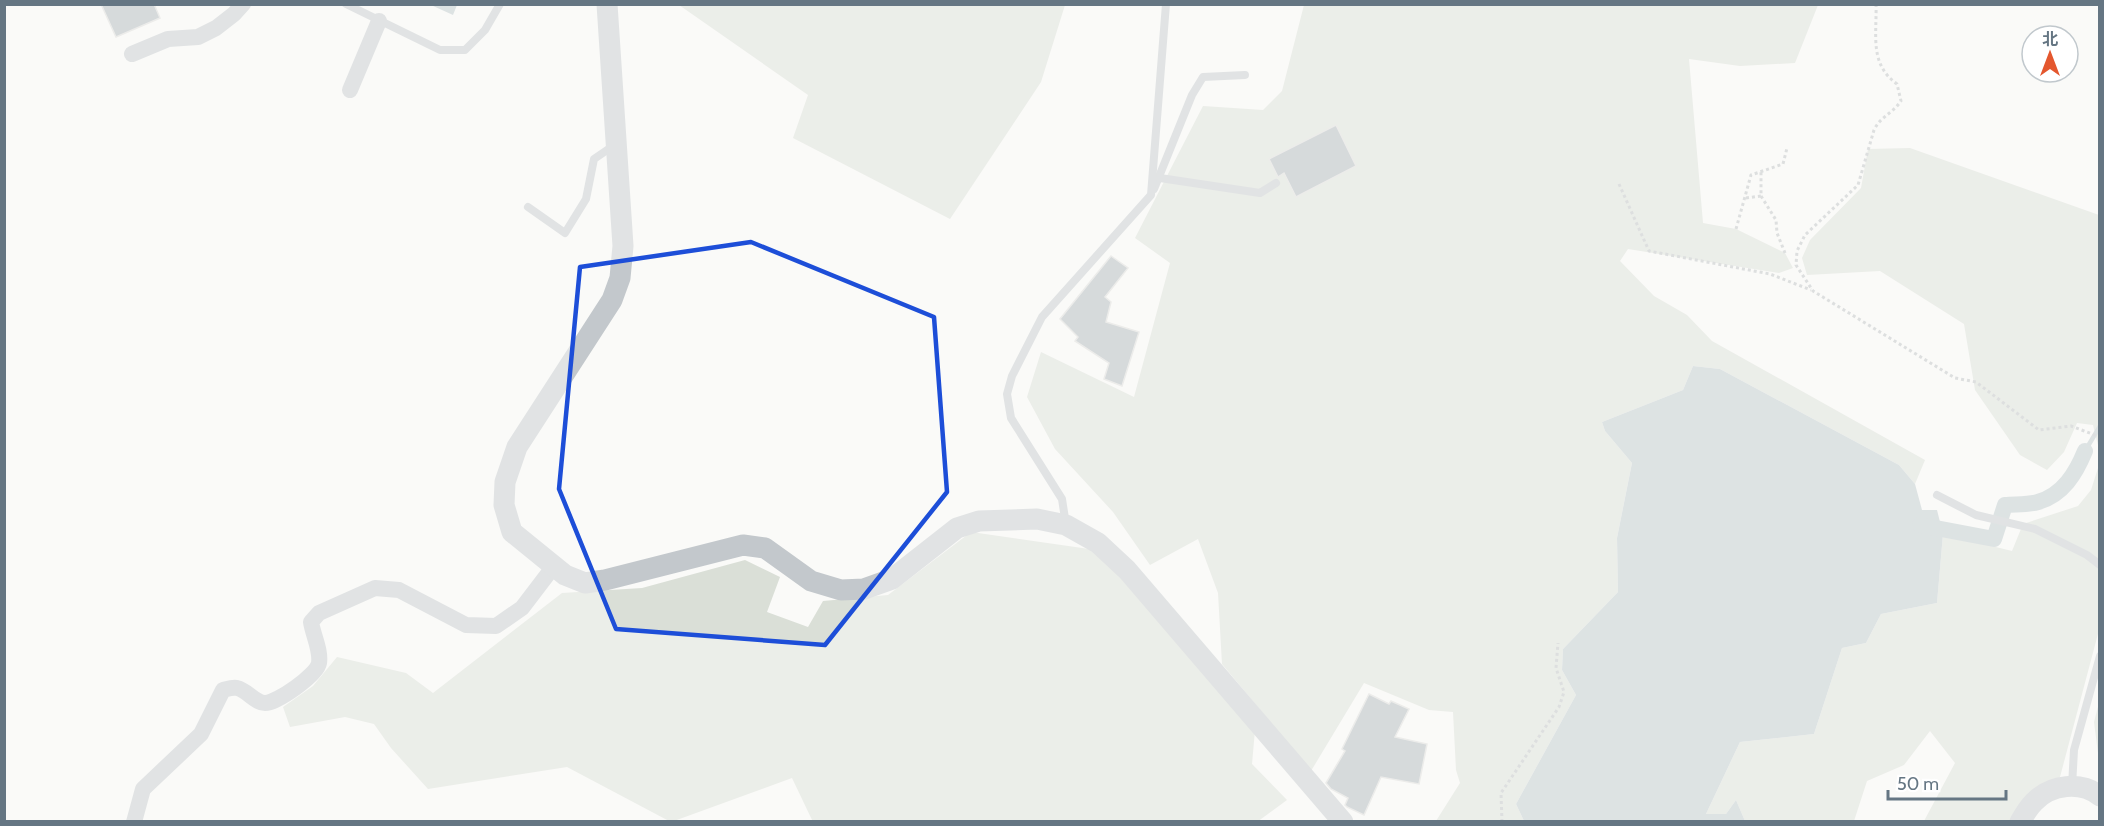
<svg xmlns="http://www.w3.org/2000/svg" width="2104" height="826" viewBox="0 0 2104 826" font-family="Cabin,'Noto Sans SC',sans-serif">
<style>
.green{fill:#dadfd7}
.water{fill:#bbc7cb}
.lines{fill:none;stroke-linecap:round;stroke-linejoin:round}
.stream{stroke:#bbc7cb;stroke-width:4.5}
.canal{stroke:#bbc7cb;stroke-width:16}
.building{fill:#aab3b9;stroke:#dcdcda;stroke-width:1.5}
.path{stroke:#bbbfc2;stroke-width:3;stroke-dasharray:3 3;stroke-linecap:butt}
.service{stroke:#c3c8cc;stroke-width:8}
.minor{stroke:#c3c8cc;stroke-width:16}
.tertiary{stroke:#c3c8cc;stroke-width:21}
.marked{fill:none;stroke:#1d4ed8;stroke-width:4.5;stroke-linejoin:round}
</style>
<rect width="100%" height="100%" fill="#fafaf8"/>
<!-- green -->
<g class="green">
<path d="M679 5H1065L1041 82 950 219 793 138 808 95Z"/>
<path d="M1304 5H1818L1795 63 1740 66 1689 59 1703 223 1736 229 1785 253 1793 268 1779 273 1628 249 1620 261 1654 296 1687 315 1712 341 1925 460 1915 484 1899 465 1720 369 1693 366 1683 390 1602 422 1605 431 1632 463 1617 538 1618 592 1563 649 1562 670 1576 695 1516 804 1524 821H1436L1460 783 1456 770 1453 712 1429 710 1364 683 1311 771 1222 664 1218 593 1198 539 1150 565 1113 512 1055 449 1027 397 1041 352 1134 397 1170 263 1135 238 1203 106 1263 110 1282 91Z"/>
<path d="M1910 148 2099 215V449L2093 425 2077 423 2064 452 2047 470 2020 455 1975 390 1964 324 1880 271 1807 275 1802 258 1810 240 1861 188 1868 149Z"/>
<path d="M2099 465V630L2060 777 2012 821H1924L1955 763 1930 731 1904 765 1867 781 1854 821H1745L1736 800 1726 814H1706L1740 742 1814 734 1842 648 1866 643 1881 614 1937 603 1943 534 2012 551 2023 524 2078 506 2091 490Z"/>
<path d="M971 532 1096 550 1255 730 1252 764 1287 800 1257 822H813L792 778 674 821H669L567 767 428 789 391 748 374 724 345 717 290 727 283 707 313 686 337 657 406 673 433 693 562 593 642 588 745 560 780 577 767 612 808 627 823 601 888 595Z"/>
<path d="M2099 703V761L2094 722Z"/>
</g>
<!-- water -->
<g class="water">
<path d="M431 5H457L453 15Z"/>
<path d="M1693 366 1720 369 1899 465 1915 484 1922 510H1937L1943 534 1937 603 1881 614 1866 643 1842 648 1814 734 1740 742 1706 814H1726L1736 800 1745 821H1524L1516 804 1576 695 1562 670 1563 649 1618 592 1617 538 1632 463 1605 431 1602 422 1683 390Z"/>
</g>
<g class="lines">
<!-- stream -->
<path class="stream" d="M2085 451 2100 426"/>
<!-- canal -->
<path class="canal" d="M1920 525 1994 539 2005 505C2015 504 2028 505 2038 502 2063 495 2076 473 2085 451"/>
</g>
<!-- building -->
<g class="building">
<path d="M101 4H154L160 18 116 37Z"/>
<path d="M1336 125 1356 166 1296 197 1284 173 1278 177 1269 159Z"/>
<path d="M1111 256 1128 268 1105 297 1111 302 1106 322 1139 332 1122 386 1104 379 1109 363 1075 341 1078 337 1060 319Z"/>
<path d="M1369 694 1389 704 1391 701 1409 709 1395 737 1427 744 1419 784 1381 777 1364 815 1347 807 1345 805 1348 798 1331 789 1326 783 1345 751 1342 749Z"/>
</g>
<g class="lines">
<!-- path -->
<g class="path">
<path d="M1876 4C1877 35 1869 64 1897 84L1901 101C1893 113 1880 117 1874 130L1858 185 1805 235 1797 251 1796 265 1813 291 1955 378 1976 382 2039 430 2071 426 2100 437"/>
<path d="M1619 184 1649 251 1770 274 1811 290"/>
<path d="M1761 196 1776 220 1777 233 1785 253"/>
<path d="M1746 198 1761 196V172"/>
<path d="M1736 229 1751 175 1783 164 1787 148"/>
<path d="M1502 822 1501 793 1559 707 1564 692 1556 668 1558 643"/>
</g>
<!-- service -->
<g class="service">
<path d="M346 4 440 50H465L485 30 500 4"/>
<path d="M1160 178 1260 193 1276 183"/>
<path d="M1154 189 1192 95 1203 77 1245 75"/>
<path d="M528 207 565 233 586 199 594 159 613 146"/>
<path d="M1937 495 1976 515 2035 529 2087 555 2100 565"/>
<path d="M1066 525 1062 499 1011 418 1007 394 1012 376 1042 317 1151 195 1166 4"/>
<path d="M2072 786 2074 750 2100 656"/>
</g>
<!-- minor -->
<g class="minor">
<path d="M132 54 168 39 198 37 216 28 234 14 243 4"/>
<path d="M350 90 379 21"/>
<path d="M134 822 143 789 201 734 223 690C227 689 233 687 237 688 247 690 255 703 265 703 277 703 317 675 319 663 321 650 313 635 311 622L319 613 375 588 399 590 466 625 496 626 522 608 554 566"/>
</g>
<!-- tertiary -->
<g class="tertiary">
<path d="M607 4 623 246 620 278 612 300 517 447 505 482 504 505 512 532 565 575 585 583 605 580 743 545 765 548 811 581 841 590 864 589 892 579 957 528 979 521 1037 519 1066 525 1098 543 1127 570 1343 822"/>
<path d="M2020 822C2024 815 2029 807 2034 802 2051 784 2081 781 2100 796"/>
</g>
</g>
<!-- marked area -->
<path d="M0 0H2104V826H0ZM751 242 934 317 947 492 825 645 616 629 559 489 580 267Z" fill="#fafaf8" fill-opacity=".55" fill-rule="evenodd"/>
<path class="marked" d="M751 242 934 317 947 492 825 645 616 629 559 489 580 267Z"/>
<!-- border -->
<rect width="2104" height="826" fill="none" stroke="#657683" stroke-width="12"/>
<!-- north arrow -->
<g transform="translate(2050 54)"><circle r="28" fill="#ffffff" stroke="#c1c8cd" stroke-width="1.5"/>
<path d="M0-4.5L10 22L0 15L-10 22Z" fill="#e4572e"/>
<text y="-9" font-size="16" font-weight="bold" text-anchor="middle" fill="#657683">北</text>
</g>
<!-- scale -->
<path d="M1888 790v9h118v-9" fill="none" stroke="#657683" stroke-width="3"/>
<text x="1897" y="790" font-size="18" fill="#657683" stroke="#ffffff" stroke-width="4.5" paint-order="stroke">50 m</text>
</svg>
